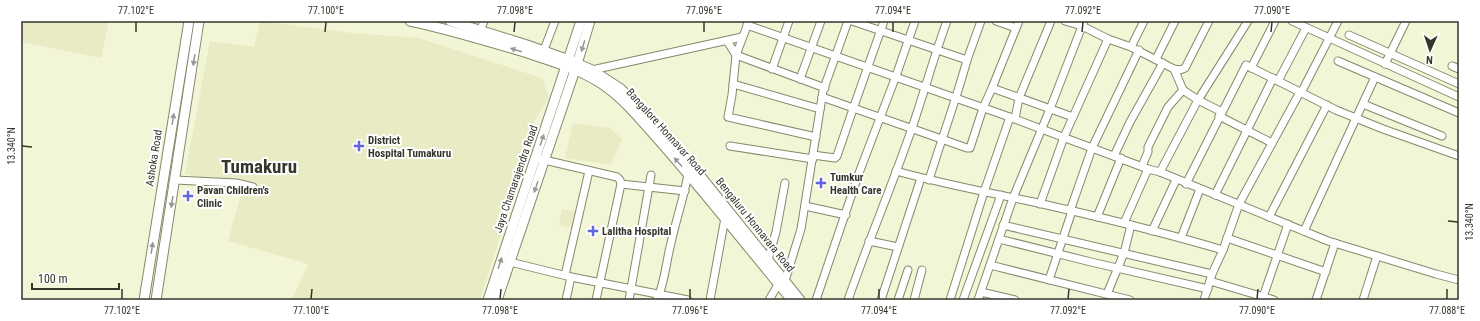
<svg xmlns="http://www.w3.org/2000/svg" width="1480" height="321" viewBox="0 0 1480 321" font-family="'Roboto Condensed',sans-serif">
<style>
.built{fill:#e9ebc5}
.lines{fill:none;stroke-linecap:round;stroke-linejoin:round}
.minor-casing{stroke:#86886c;stroke-width:9}
.major-casing{stroke:#86886c;stroke-width:11}
.minor{stroke:#fff;stroke-width:7}
.major{stroke:#fff;stroke-width:9}
.oneway{fill:#9a9a95}
.ticks{fill:none;stroke:#35362b;stroke-width:1.5}
.poi-dot{fill:#6066de;stroke:#fff;stroke-width:1.5}
.labels{text-anchor:middle;dominant-baseline:central;stroke-width:4;stroke-linejoin:round;paint-order:stroke}
.street-label{font-size:11px;fill:#35362b;stroke:#fff}
.poi-label{font-size:11px;font-weight:bold;fill:#35362b;stroke:#fff;text-anchor:start}
.town-label{font-size:19px;font-weight:bold;fill:#35362b;stroke:#fff}
.neatline{fill:none;stroke:#35362b;stroke-width:1.5}
.ticks-label{font-size:10px;text-anchor:middle;fill:#35362b}
</style>
<rect width="100%" height="100%" fill="#f3f5d7"/>
<!-- built -->
<g class="built">
<path d="M21 21H109L101 58 21 42Z"/>
<path d="M260 21 352 33 419 38 542 78 549 98 535 119 509 209 480 300H292L308 264 228 241 243 187 185 174 210 41 254 47Z"/>
<path d="M573 123 610 128 622 139 611 165 565 158Z"/>
<path d="M562 209 575 211 572 228 559 225Z"/>
</g>
<g class="lines">
<!-- minor casing -->
<g class="minor-casing">
<g id="minor">
<path d="M749 21 736 55 732 95 728 117 816 137"/>
<path d="M852 21 967 60 981 21"/>
<path d="M996 21 1016 28"/>
<path d="M1065 21 1082 26 1108 39 1131 47 1174 69 1180 70 1185 68 1209 21"/>
<path d="M1292 21 1459 97"/>
<path d="M747 25 1004 115 1148 169 1160 172 1328 241 1436 274 1459 280"/>
<path d="M480 31 484 21"/>
<path d="M1349 35 1459 84"/>
<path d="M727 41 736 55 825 88"/>
<path d="M1131 47 1144 21"/>
<path d="M542 55 555 21"/>
<path d="M1156 59 1175 21"/>
<path d="M1338 61 1459 113"/>
<path d="M1385 64 1406 21"/>
<path d="M1452 66 1459 69"/>
<path d="M1251 68 1275 21"/>
<path d="M772 69 789 21"/>
<path d="M1174 69 1183 90"/>
<path d="M592 70 742 37"/>
<path d="M800 79 821 21"/>
<path d="M1278 81 1306 28"/>
<path d="M733 84 820 109"/>
<path d="M992 88 1073 117"/>
<path d="M1301 93 1338 21"/>
<path d="M822 97 967 148H970L983 108 992 88 1019 21"/>
<path d="M1363 104 1442 136"/>
<path d="M1219 116 1272 143"/>
<path d="M1015 119 1019 98 1051 21"/>
<path d="M730 146 813 159"/>
<path d="M813 155 835 158 837 156 853 109 884 21"/>
<path d="M1114 156 1130 122 1163 63"/>
<path d="M540 159 617 177 620 180 621 184 596 300"/>
<path d="M1142 166 1148 152V147L1168 107 1183 90 1198 100 1222 112"/>
<path d="M896 171C943 184 991 193 1038 203 1100 217 1162 232 1223 250L1239 204 1300 92"/>
<path d="M1160 172 1198 100 1248 21"/>
<path d="M175 180 236 183 253 187"/>
<path d="M929 180C941 140 956 101 967 60"/>
<path d="M621 184 685 191"/>
<path d="M1186 184 1246 65 1336 110 1383 129 1459 156"/>
<path d="M1215 195 1273 78"/>
<path d="M1040 204 1064 137 1108 39"/>
<path d="M805 206 846 215"/>
<path d="M1070 211 1092 148 1139 50"/>
<path d="M1097 217 1121 158"/>
<path d="M1269 217 1327 105"/>
<path d="M1124 223 1148 169"/>
<path d="M1003 225 1212 274"/>
<path d="M1152 231 1176 180"/>
<path d="M1304 231 1375 77"/>
<path d="M1181 238 1200 189"/>
<path d="M1227 238 1326 272"/>
<path d="M999 239 1091 262 1208 289"/>
<path d="M869 241 898 247"/>
<path d="M768 260 776 232 785 183"/>
<path d="M510 262 571 277 688 300"/>
<path d="M990 265 1130 300"/>
<path d="M565 275 589 171"/>
<path d="M1049 280 1072 211"/>
<path d="M785 281 801 229 823 91 848 21"/>
<path d="M1210 281 1274 300"/>
<path d="M981 292 1015 300"/>
<path d="M1107 294 1124 253 1131 225"/>
<path d="M566 300 571 277"/>
<path d="M629 300 651 175"/>
<path d="M657 300C665 282 666 262 671 243 676 220 684 197 688 174"/>
<path d="M710 300 725 218"/>
<path d="M769 300 779 283"/>
<path d="M816 300 859 173 896 76 915 21"/>
<path d="M848 300C868 242 892 186 912 128 924 93 934 56 947 21"/>
<path d="M881 300 921 178"/>
<path d="M898 300 908 270"/>
<path d="M914 300 922 270"/>
<path d="M950 300 984 192 1010 117"/>
<path d="M963 300 1001 195"/>
<path d="M978 300 1013 198 1050 109 1084 21"/>
<path d="M1204 300 1212 274 1223 250"/>
<path d="M1262 300 1288 224"/>
<path d="M1316 300 1335 243"/>
<path d="M1363 300 1377 256"/>
</g>
</g>
<!-- major casing -->
<g class="major-casing">
<g id="major">
<path d="M410 21C448 29 484 40 521 51 548 60 578 68 602 84 626 100 645 125 664 146 708 196 749 249 792 300"/>
<path d="M450 21 527 45 569 60 592 70 621 89 685 157 800 300"/>
<path d="M144 300 189 21"/>
<path d="M156 300 199 21"/>
<path d="M488 300 581 21"/>
<path d="M497 300 577 64 590 21"/>
</g>
</g>
<!-- minor -->
<use href="#minor" class="minor"/>
<!-- major -->
<use href="#major" class="major"/>
</g>
<!-- one-way arrows -->
<defs><path id="oneway-solid" d="M-6-.8H1V-3.2L6.5 0L1 3.2V.8H-6Z"/></defs>
<g class="oneway">
<use href="#oneway-solid" transform="translate(583 46) rotate(107)"/>
<use href="#oneway-solid" transform="translate(516 50) rotate(-163)"/>
<use href="#oneway-solid" transform="translate(194 60) rotate(99)"/>
<use href="#oneway-solid" transform="translate(173 119) rotate(-81)"/>
<use href="#oneway-solid" transform="translate(542 140) rotate(-71)"/>
<use href="#oneway-solid" transform="translate(678 162) rotate(-132)"/>
<use href="#oneway-solid" transform="translate(536 187) rotate(109)"/>
<use href="#oneway-solid" transform="translate(172 202) rotate(99)"/>
<use href="#oneway-solid" transform="translate(152 248) rotate(-81)"/>
<use href="#oneway-solid" transform="translate(500 263) rotate(-71)"/>
</g>
<!-- ticks -->
<path class="ticks" d="M136 32V22M325 32 326 22M514 32 515 22M704 32V22M893 32V22M1082 32 1083 22M1271 32 1272 22M22 146 32 147M1448 221 1458 222M122 299V289M311 299 312 289M500 299 501 289M690 299V289M879 299V289M1068 299 1069 289M1257 299 1258 289M1447 299V289"/>
<!-- markers -->
<g class="poi-dot">
<path d="M357 140h4v4h4v4h-4v4h-4v-4h-4v-4h4z"/>
<path d="M819 177h4v4h4v4h-4v4h-4v-4h-4v-4h4z"/>
<path d="M186 190h4v4h4v4h-4v4h-4v-4h-4v-4h4z"/>
<path d="M591 225h4v4h4v4h-4v4h-4v-4h-4v-4h4z"/>
</g>
<g class="labels">
<!-- street labels -->
<g class="street-label">
<text transform="translate(666 132) rotate(48)">Bangalore Honnavar Road</text>
<text transform="translate(154 158) rotate(-81)">Ashoka Road</text>
<text transform="translate(516 179) rotate(-71)">Jaya Chamarajendra Road</text>
<text transform="translate(755 225) rotate(51)">Bengaluru Honnavara Road</text>
</g>
<!-- poi labels -->
<g class="poi-label">
<text x="368" y="140">District<tspan x="368" dy="13">Hospital Tumakuru</tspan></text>
<text x="830" y="177">Tumkur<tspan x="830" dy="13">Health Care</tspan></text>
<text x="197" y="190">Pavan Children's<tspan x="197" dy="13">Clinic</tspan></text>
<text x="602" y="231">Lalitha Hospital</text>
</g>
<!-- town labels -->
<g class="town-label">
<text x="259" y="166">Tumakuru</text>
</g>
</g>
<!-- border -->
<rect width="1480" height="321" fill="none" stroke="#ffffff" stroke-width="44"/>
<!-- north arrow -->
<g transform="translate(1430 50) rotate(183)" stroke="#ffffff" stroke-width="3" paint-order="stroke">
<path d="M0-3L7 15L0 10L-7 15Z" fill="#35362b"/>
<text y="-6" font-size="11" font-weight="bold" text-anchor="middle" fill="#35362b">N</text>
</g>
<!-- scale -->
<path d="M32 283v6h87v-6" fill="none" stroke="#35362b" stroke-width="2"/>
<text x="38" y="283" font-size="12" fill="#35362b" stroke="#ffffff" stroke-width="3" paint-order="stroke">100 m</text>
<rect x="22" y="22" width="1436" height="277" class="neatline"/>
<g class="ticks-label">
<text x="136" y="14">77.102°E</text>
<text x="326" y="14">77.100°E</text>
<text x="515" y="14">77.098°E</text>
<text x="704" y="14">77.096°E</text>
<text x="893" y="14">77.094°E</text>
<text x="1083" y="14">77.092°E</text>
<text x="1272" y="14">77.090°E</text>
<text transform="translate(11 146) rotate(-90)" y="4">13.340°N</text>
<text transform="translate(1469 222) rotate(-90)" y="4">13.340°N</text>
<text x="122" y="314">77.102°E</text>
<text x="311" y="314">77.100°E</text>
<text x="500" y="314">77.098°E</text>
<text x="690" y="314">77.096°E</text>
<text x="879" y="314">77.094°E</text>
<text x="1068" y="314">77.092°E</text>
<text x="1257" y="314">77.090°E</text>
<text x="1447" y="314">77.088°E</text>
</g>
</svg>
